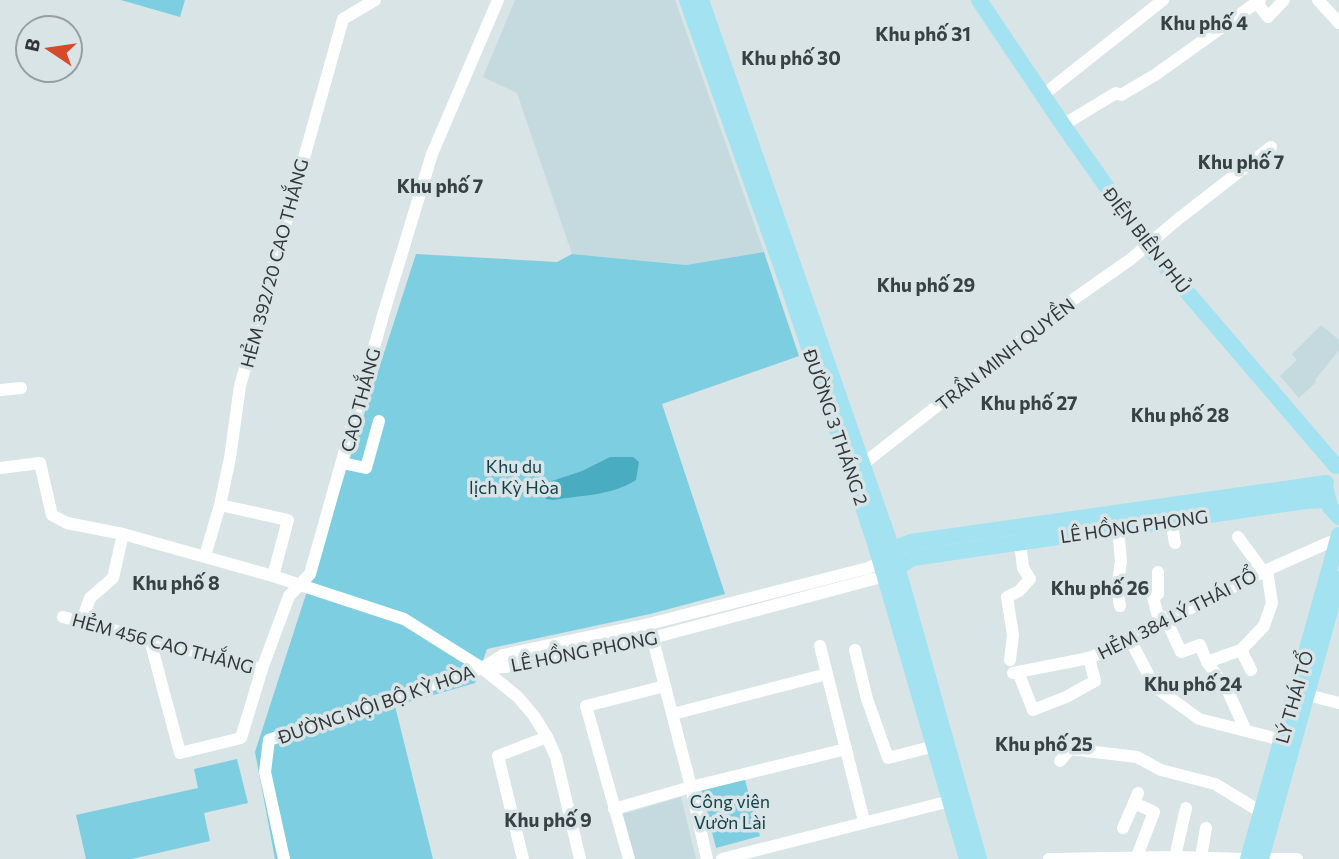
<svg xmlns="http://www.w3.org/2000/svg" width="1339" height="859" viewBox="0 0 1339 859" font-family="Commissioner,sans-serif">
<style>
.built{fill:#c5dadf}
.green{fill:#7dcee1}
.water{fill:#49acc1}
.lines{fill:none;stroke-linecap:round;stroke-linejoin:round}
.minor{stroke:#fff;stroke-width:12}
.major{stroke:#a3e2f1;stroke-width:16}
.labels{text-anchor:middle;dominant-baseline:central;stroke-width:7;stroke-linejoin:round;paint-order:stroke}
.street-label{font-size:18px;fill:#323638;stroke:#d8e4e6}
.park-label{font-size:18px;fill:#123f49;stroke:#d8e4e6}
.neighbourhood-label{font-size:19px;font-weight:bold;fill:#384244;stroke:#d8e4e6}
</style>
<rect width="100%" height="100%" fill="#d8e4e6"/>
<!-- built -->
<g class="built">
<path d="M515 0H675L764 252 686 265 572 254 517 93 483 77Z"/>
<path d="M1321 325 1339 340V350L1315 380 1316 382 1299 398 1280 376 1297 360 1292 354Z"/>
<path d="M681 797 696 859H634L620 815Z"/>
</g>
<!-- green -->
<g class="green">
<path d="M121 0H185L180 17Z"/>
<path d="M764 252 799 356 662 404 725 594 650 614 487 649 475 683 395 706 433 859H275L255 752 416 254 557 262 572 254 686 265Z"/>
<path d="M237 759 248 803 204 813 210 841 132 859H86L76 815 198 788 194 769Z"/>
<path d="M744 776 760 836 716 848 701 788Z"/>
</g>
<!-- water -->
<path class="water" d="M610 457H633L639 462 636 480C611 496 582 495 553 500L546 499 544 492 552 481 582 471Z"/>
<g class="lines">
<!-- minor -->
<g class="minor">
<path d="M1318 0 1339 23"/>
<path d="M1257 3 1268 17 1284 0"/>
<path d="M1043 95 1163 0"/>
<path d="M1063 125 1116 93 1121 95 1155 75 1260 0"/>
<path d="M0 390 21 388"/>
<path d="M342 463 366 468 379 421"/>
<path d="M863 464 1071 301 1131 259 1177 220 1271 147"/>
<path d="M0 468 40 463 52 515 67 523 123 534 273 576 404 619 482 668 518 697 534 716 547 737 556 757 580 859"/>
<path d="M220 505 288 520 273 576"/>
<path d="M1171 521 1175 543"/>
<path d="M1118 528 1121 561 1117 590 1120 606"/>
<path d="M1238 537 1263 571"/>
<path d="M205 556 220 505 230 458 240 386 343 19 375 0"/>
<path d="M1158 572V594L1153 597 1159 620"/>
<path d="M63 617 262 669"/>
<path d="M1165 617 1181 652 1200 645 1207 662 1227 689 1246 731"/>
<path d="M81 623 90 598 113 578 123 534"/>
<path d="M651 632 691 787 707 859"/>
<path d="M1129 638 1155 687 1199 719 1282 740"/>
<path d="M150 640 180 753 241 738 262 669 289 596 310 574 384 312 432 154 498 0"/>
<path d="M820 646 864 821"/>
<path d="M855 650 867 699 888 758 935 746"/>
<path d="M1241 650 1251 670"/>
<path d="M1010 660 1013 635 1007 597 1019 591 1030 579 1023 568 1020 542"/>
<path d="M1207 662 1241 650 1264 626 1272 603 1267 570"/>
<path d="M483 668 505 667 652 638 885 576"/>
<path d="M1018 672 1033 710 1066 697 1095 681 1089 658"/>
<path d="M1013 673 1089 658 1115 647 1159 620 1191 608 1267 570 1330 542 1337 544"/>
<path d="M1307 695 1339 703"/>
<path d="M673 714 827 674"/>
<path d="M1060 761 1070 749 1137 757 1161 770 1215 784 1261 812"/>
<path d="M614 809 691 787 846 749"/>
<path d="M1123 828 1134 803"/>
<path d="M1175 857 1186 808"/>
<path d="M1201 857 1206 828"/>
<path d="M284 859 265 772 269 740 482 668 503 655 649 624 868 568 881 562"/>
<path d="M523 859 498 756 547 737"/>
<path d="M629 859 586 706 665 686"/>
<path d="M722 859 950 801"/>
<path d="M1049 859 1175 857 1246 859"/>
<path d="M1136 859 1154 812 1134 803 1138 793"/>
<path d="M1255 859H1297"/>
</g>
<!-- major -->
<g class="major">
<path d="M687 0 788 285 875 543 967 859"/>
<path d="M701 0 893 552 979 859"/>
<path d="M979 0 1063 125 1152 251 1336 466"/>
<path d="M1326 490 1330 507 1339 517"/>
<path d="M886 558 901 546 911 542 1326 483"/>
<path d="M890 572 913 558 1306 501 1327 500"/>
<path d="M1248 859 1339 535"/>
<path d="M1261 859 1339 579"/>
</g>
</g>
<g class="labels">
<!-- street labels -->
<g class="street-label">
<text transform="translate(1147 240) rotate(52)">ĐIỆN BIÊN PHỦ</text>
<text transform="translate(274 263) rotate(-75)">HẺM 392/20 CAO THẮNG</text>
<text transform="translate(1005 354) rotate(-38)">TRẦN MINH QUYỀN</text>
<text transform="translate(360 400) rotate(-75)">CAO THẮNG</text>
<text transform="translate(836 427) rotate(71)">ĐƯỜNG 3 THÁNG 2</text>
<text transform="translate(1134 526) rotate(-8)">LÊ HỒNG PHONG</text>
<text transform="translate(1177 614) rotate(-27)">HẺM 384 LÝ THÁI TỔ</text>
<text transform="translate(163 643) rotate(15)">HẺM 456 CAO THẮNG</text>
<text transform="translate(584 651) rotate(-11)">LÊ HỒNG PHONG</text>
<text transform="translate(1294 697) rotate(-74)">LÝ THÁI TỔ</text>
<text transform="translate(376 704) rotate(-19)">ĐƯỜNG NỘI BỘ KỲ HÒA</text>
</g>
<!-- park labels -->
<g class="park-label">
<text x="514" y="466">Khu du<tspan x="514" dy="21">lịch Kỳ Hòa</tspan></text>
<text x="730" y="801">Công viên<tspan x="730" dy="21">Vườn Lài</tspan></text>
</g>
<!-- neighbourhood labels -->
<g class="neighbourhood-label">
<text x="1204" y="22">Khu phố 4</text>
<text x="923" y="33">Khu phố 31</text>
<text x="791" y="57">Khu phố 30</text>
<text x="1241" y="161">Khu phố 7</text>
<text x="440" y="185">Khu phố 7</text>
<text x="926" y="284">Khu phố 29</text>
<text x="1029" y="402">Khu phố 27</text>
<text x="1180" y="414">Khu phố 28</text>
<text x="176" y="582">Khu phố 8</text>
<text x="1100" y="587">Khu phố 26</text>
<text x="1193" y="683">Khu phố 24</text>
<text x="1044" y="743">Khu phố 25</text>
<text x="548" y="819">Khu phố 9</text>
</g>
</g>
<!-- north arrow -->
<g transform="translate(49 49) rotate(283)"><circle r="33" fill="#d8e4e6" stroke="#969ea0" stroke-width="2"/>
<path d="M0-5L12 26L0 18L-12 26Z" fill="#d44a2a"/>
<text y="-10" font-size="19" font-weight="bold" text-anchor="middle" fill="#323638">B</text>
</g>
</svg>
